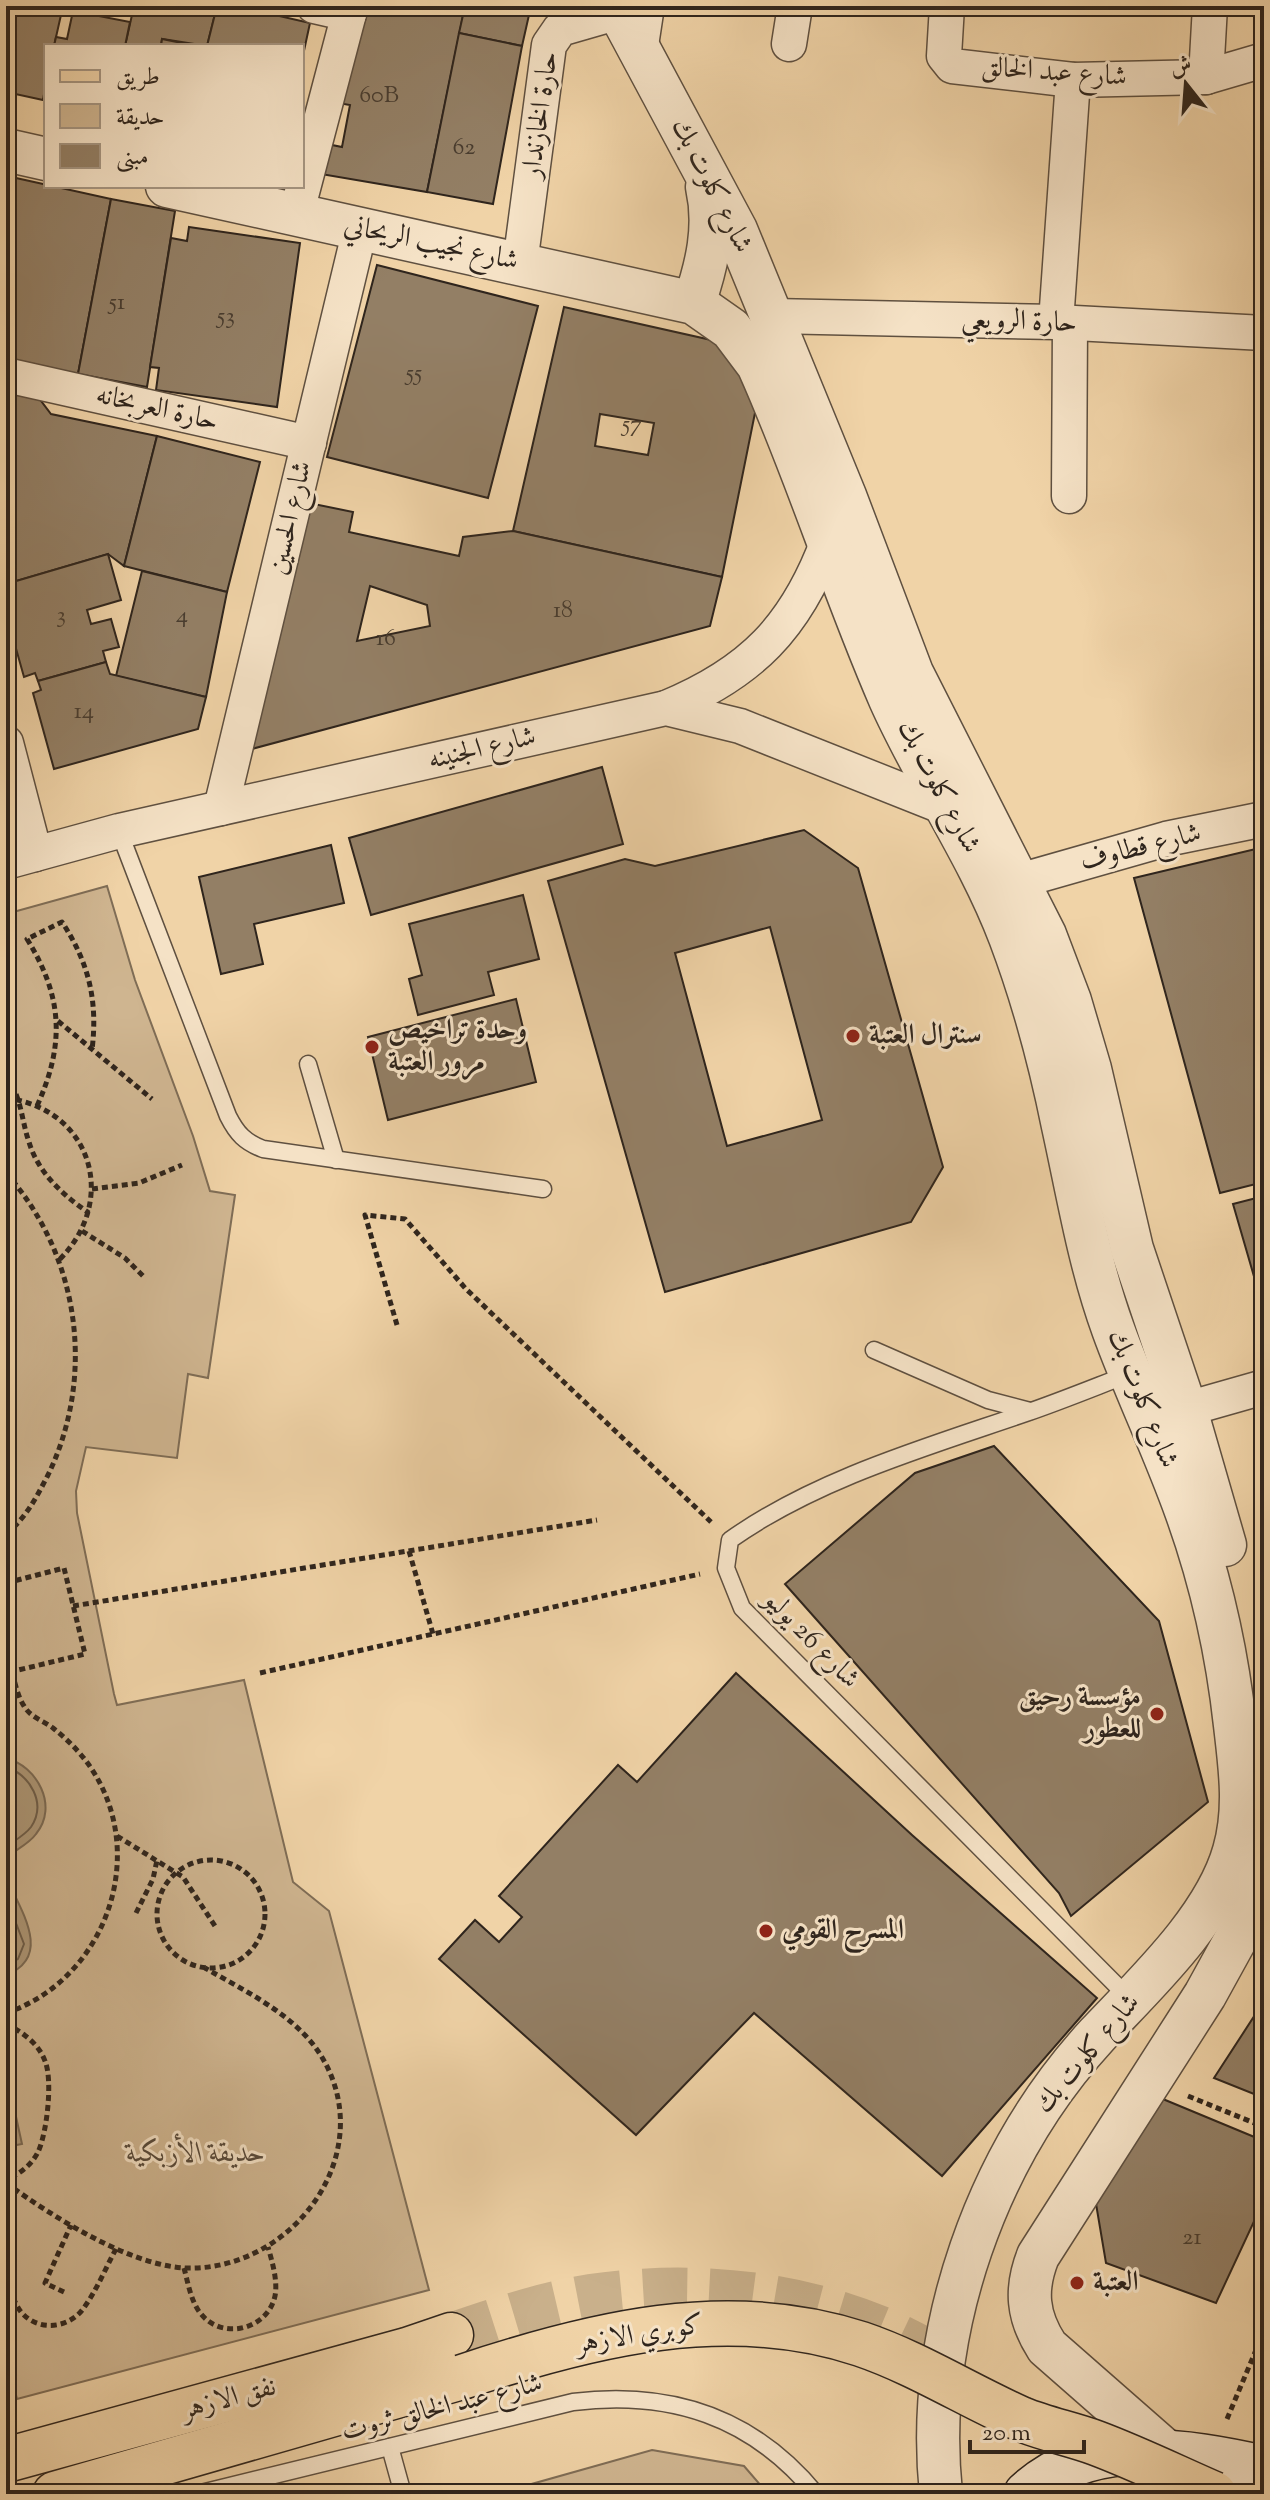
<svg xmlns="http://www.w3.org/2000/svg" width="1270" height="2500" viewBox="0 0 1270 2500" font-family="'Sorts Mill Goudy',Amiri,serif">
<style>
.green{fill:#cfb590;stroke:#7f6d56;stroke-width:2}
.water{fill:#ae9878;stroke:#7b6a54;stroke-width:2}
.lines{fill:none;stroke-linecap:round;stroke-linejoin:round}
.shore{stroke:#6e5e4a;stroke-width:2}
.building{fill:#937f65;stroke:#2f251d;stroke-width:2;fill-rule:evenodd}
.primary-tunnel{stroke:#c9b08b;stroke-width:44;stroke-dasharray:44 22;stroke-linecap:butt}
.service-casing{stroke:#5f5040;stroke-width:19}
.minor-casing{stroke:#5f5040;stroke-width:37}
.tertiary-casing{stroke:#5f5040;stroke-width:45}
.secondary-casing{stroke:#2f251d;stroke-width:47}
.primary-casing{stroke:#2f251d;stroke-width:47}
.path{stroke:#2f251d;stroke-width:5;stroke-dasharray:6 4;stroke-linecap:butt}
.service{stroke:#f5e2c6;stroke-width:16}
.minor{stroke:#f5e2c6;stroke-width:34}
.tertiary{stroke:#f5e2c6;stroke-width:42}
.secondary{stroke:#f5e2c6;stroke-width:44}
.primary{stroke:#f0d3a7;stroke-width:44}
.primary-bridge-casing{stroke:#2f251d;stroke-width:47;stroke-linecap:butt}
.primary-bridge{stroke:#f0d3a7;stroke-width:44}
.poi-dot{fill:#8f2418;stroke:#f5e2c6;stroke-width:3}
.labels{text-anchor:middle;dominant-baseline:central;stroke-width:6;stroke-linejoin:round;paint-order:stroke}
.number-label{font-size:24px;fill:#483c2f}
.street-label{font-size:28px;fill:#2f251d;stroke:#f5e2c6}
.poi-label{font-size:28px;font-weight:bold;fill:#2f251d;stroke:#f5e2c6;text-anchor:start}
.park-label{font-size:28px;font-style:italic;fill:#57493a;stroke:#f5e2c6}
</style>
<rect width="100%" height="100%" fill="#f0d3a7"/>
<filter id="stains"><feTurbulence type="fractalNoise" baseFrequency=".0025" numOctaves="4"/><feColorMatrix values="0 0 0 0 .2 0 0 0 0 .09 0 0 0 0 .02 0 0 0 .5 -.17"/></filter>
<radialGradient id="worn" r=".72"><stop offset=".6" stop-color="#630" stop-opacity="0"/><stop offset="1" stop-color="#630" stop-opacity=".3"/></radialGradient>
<!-- green -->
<g class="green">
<path d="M107 886 135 980 193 1136 210 1191 235 1195 208 1378 188 1374 177 1458 86 1447 76 1491 77 1513 114 1694 117 1705 244 1680 293 1882 329 1911 429 2290 17 2399 6 2356V914Z"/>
<path d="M652 2450 744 2466 768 2494H496Z"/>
</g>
<!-- water -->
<g class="water">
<path d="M6 1758C37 1766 59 1806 36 1834 29 1844 15 1850 6 1858Z"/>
<path d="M6 1877C20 1909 54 1957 6 1975Z"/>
<path d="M13 2103 22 2144 6 2147V2105Z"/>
</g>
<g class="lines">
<!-- shore -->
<g class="shore">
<path d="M6 1767C30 1775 47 1803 31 1827 25 1835 14 1841 6 1847"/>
<path d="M6 1897 24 1944 18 1959 6 1966"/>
</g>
</g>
<!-- building -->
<g class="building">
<path d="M6 6H63L54 46H46V83L43 100 6 92Z"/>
<path d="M134 6H217L207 46 162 39 161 46H125Z"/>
<path d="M217 6H235L310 23 302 60V46H207Z"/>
<path d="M358 6H465L427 192 315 173 322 143 342 147 350 105 338 103Z"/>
<path d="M465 6H531L522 46 459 33Z"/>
<path d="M73 11 130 22 125 46H54L56 37 67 39Z"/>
<path d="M459 33 522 46 493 204 427 192Z"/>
<path d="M162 39 197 46H161Z"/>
<path d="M6 175 16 178 6 233Z"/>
<path d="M16 178 111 199 78 374 6 361V233Z"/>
<path d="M111 199 175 211 147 387 78 374Z"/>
<path d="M189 227 300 243 277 407 156 390 159 368 150 367 171 238 187 241Z"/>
<path d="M377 265 538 306 488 498 327 457Z"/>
<path d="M564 307 720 342 759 393 722 577 513 531ZM600 414 654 423 648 455 595 446Z"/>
<path d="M6 392 38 397 51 414 157 436 124 566 108 554 6 584Z"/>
<path d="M157 436 260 462 227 592 124 566Z"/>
<path d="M304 502 353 512 349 532 459 556 463 537 513 531 722 577 710 626 248 750ZM370 586 427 605 430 626 357 641Z"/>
<path d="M108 554 121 600 87 610 91 624 111 619 119 647 103 651 106 662 38 681 35 673 24 677 6 613V584Z"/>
<path d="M142 571 227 592 206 697 116 676Z"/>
<path d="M106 662 110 674 206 697 198 729 54 769 33 693 41 690 38 681Z"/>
<path d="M602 767 623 844 371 915 349 838Z"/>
<path d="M804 830 858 868 943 1167 911 1222 665 1292 548 881 625 859 655 866ZM770 927 822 1120 727 1146 675 953Z"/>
<path d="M331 845 344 903 254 924 263 964 221 974 199 877Z"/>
<path d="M1264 847V1182L1220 1193 1134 878Z"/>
<path d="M523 895 539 959 488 972 494 995 418 1015 409 979 422 975 409 924Z"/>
<path d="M516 999 536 1082 388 1120 368 1037Z"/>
<path d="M1264 1196V1311L1233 1204Z"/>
<path d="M994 1446 1159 1621 1208 1802 1071 1916 1059 1893 785 1584 915 1473Z"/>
<path d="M736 1673 912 1835 1097 1998 942 2176 754 2013 636 2135 439 1959 475 1920 499 1942 522 1917 499 1896 618 1765 637 1782Z"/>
<path d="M1264 2001V2098L1214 2078Z"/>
<path d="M1158 2097 1264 2141V2200L1216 2303 1106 2263 1093 2186Z"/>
</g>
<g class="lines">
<!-- primary-tunnel -->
<path class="primary-tunnel" d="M451 2335C497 2319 543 2304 591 2296 713 2278 849 2297 952 2366"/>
<!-- service casing -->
<g class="service-casing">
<g id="service">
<path d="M119 831 228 1116C237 1134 245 1142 263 1149L543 1189"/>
<path d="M308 1064 336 1160"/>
<path d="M874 1350 988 1400 1030 1411"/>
<path d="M1129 1374C1095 1387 1061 1401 1026 1413 927 1447 816 1479 730 1540L726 1568 742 1608 1131 2000"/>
<path d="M390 2447 403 2494"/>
<path d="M197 2494 573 2402C670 2390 752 2416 816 2494"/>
</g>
</g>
<!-- minor casing -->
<g class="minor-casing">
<g id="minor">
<path d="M314 6 349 14"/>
<path d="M947 6 944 56 952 66 1073 80 1206 77 1264 60"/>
<path d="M789 44 795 6"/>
<path d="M640 52 647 6"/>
<path d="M1206 77 1210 6"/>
<path d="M296 215 351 6"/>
<path d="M520 264 549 45 560 29 619 12"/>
<path d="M773 316 1056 322 1264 333"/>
<path d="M1056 322 1073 80"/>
<path d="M6 375 309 443"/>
<path d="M1069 496 1070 323"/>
<path d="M666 708C751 673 796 627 828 541"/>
<path d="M6 743 35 854"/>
<path d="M221 808 360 229"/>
<path d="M6 862 119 831 666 708 740 726 949 809"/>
<path d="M1019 881 1166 839 1264 819"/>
<path d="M1162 1416 1264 1387"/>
</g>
</g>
<!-- tertiary casing -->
<g class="tertiary-casing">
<g id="tertiary">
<path d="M616 6 736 230 845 496 912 673 1045 935 1070 1001 1090 1069 1132 1249 1186 1410 1225 1545"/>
<path d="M6 150 46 159"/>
<path d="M167 186 694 303 731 329 758 365C807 474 842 589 890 699 926 780 978 853 1010 937 1033 998 1050 1062 1063 1126 1078 1194 1089 1263 1113 1329 1135 1390 1164 1449 1186 1511 1211 1580 1227 1652 1235 1725 1240 1768 1246 1809 1234 1851 1215 1919 1144 1985 1097 2035 986 2156 924 2331 941 2494"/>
<path d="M694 303C707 265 716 227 707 187"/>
<path d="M1169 2454 1047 2347C1027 2316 1025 2289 1038 2256L1205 1995 1243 1926 1264 1870"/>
</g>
</g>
<!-- secondary casing -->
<g class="secondary-casing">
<path id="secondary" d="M1026 2494C1089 2434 1187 2451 1264 2468"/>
</g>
<!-- primary casing -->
<g class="primary-casing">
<g id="primary">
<path d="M6 2460 407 2350 451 2335"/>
<path d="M55 2494 462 2377"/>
</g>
</g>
<!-- path -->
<g class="path">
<path d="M58 1021 152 1099"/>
<path d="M6 1077C22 1097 21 1119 29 1142 38 1173 64 1196 89 1213"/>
<path d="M6 1098C93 1109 119 1202 58 1261"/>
<path d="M37 1106C65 1044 63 997 27 939L62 922C89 963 98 1001 92 1050"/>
<path d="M6 1173C80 1256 96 1376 48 1475 36 1498 26 1518 6 1534"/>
<path d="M92 1189 139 1183 182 1165"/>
<path d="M82 1231 125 1258 143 1276"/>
<path d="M397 1325 365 1215 405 1219 466 1289 711 1522"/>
<path d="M409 1551 433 1634"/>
<path d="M6 1583 64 1568 85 1654 6 1673"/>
<path d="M73 1606 597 1520"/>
<path d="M260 1673 700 1574"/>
<path d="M117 1836 183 1877 217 1929"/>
<circle cx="211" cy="1914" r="54"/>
<path d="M136 1913 153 1879 157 1860"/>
<path d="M6 2013C105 1980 150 1856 91 1768 81 1753 67 1739 53 1728 44 1721 30 1717 24 1706 18 1697 15 1683 12 1672"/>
<path d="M6 2023C22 2033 38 2042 45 2061 53 2080 47 2133 38 2152 31 2166 19 2174 6 2180"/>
<path d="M1188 2096 1264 2127"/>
<path d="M6 2183C52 2216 128 2265 185 2268 293 2272 382 2152 320 2054 294 2014 245 1991 205 1968"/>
<path d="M184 2268C188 2283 191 2302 201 2314 223 2341 268 2329 275 2296 278 2281 272 2261 268 2247"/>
<path d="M6 2279C11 2290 14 2304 22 2313 39 2332 69 2328 83 2309 97 2290 106 2267 117 2247"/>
<path d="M64 2292 45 2283 71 2225"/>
<path d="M1227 2419 1264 2331"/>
</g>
<!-- service -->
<use href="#service" class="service"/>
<!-- minor -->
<use href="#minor" class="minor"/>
<!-- tertiary -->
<use href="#tertiary" class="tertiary"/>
<!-- secondary -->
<use href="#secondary" class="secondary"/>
<!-- primary -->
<use href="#primary" class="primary"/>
<!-- primary-bridge casing -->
<g class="primary-bridge-casing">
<path id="primary-bridge" d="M462 2377C591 2334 728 2300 861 2344 917 2363 967 2395 1021 2419 1045 2429 1072 2434 1096 2443 1136 2458 1175 2477 1214 2494"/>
</g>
<!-- primary-bridge -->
<use href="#primary-bridge" class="primary-bridge"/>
</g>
<!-- markers -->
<g class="poi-dot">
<circle cx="853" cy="1036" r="8"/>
<circle cx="372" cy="1047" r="8"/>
<circle cx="1157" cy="1714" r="8"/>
<circle cx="766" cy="1931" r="8"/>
<circle cx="1077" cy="2283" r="8"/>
</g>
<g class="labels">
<!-- number labels -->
<g class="number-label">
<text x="379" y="96">60B</text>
<text x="464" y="148">62</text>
<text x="117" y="303">51</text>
<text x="226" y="317">53</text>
<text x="414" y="374">55</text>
<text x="632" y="425">57</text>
<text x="563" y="611">18</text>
<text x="61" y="616">3</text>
<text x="182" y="616">4</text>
<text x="386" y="639">16</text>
<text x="84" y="712">14</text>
<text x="1192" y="2238">21</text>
</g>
<!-- street labels -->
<g class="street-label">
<text transform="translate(1054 73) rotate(4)">شارع عبد الخالق</text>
<text transform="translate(541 115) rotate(-82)">حارة الخازندار</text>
<text transform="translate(711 186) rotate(63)">شارع كلوت بك</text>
<text transform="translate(431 244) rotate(12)">شارع نجيب الريحاني</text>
<text transform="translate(1019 322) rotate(2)">حارة الرويعي</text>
<text transform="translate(157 409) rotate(13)">حارة العربخانه</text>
<text transform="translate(291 518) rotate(-77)">شارع الحسين</text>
<text transform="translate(482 749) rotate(-13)">شارع الجنينه</text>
<text transform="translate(938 787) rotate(62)">شارع كلوت بك</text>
<text transform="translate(1141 848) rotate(-14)">شارع قطاوف</text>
<text transform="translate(1142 1399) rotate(68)">شارع كلوت بك</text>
<text transform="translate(811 1640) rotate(46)">شارع 26 يوليو</text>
<text transform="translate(1088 2054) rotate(-50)">شارع كلوت بك</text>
<text transform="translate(640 2335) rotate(-9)">كوبري الازهر</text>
<text transform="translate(229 2399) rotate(-15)">نفق الازهر</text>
<text transform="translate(442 2408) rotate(-14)">شارع عبد الخالق ثروت</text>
</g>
<!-- poi labels -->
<g class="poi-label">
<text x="388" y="1031">وحدة تراخيص<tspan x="388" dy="32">مرور العتبة</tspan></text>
<text x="869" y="1036">سنترال العتبة</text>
<text x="1141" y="1698" text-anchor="end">مؤسسة رحيق<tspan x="1141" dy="32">للعطور</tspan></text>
<text x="782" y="1931">المسرح القومي</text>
<text x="1093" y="2283">العتبة</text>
</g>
<!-- park labels -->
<g class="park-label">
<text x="196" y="2154">حديقة الأزبكية</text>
</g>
</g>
<!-- margin -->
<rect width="1270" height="2500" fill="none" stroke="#f0d3a7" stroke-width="32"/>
<rect x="8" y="8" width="1254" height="2484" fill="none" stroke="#2f251d" stroke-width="4"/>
<rect x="16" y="16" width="1238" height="2468" fill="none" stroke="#2f251d" stroke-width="2"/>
<!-- legend -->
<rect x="44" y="44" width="260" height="144" fill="#f5e2c6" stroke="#a69682" stroke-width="2"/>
<rect x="60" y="70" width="40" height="12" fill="#f0d3a7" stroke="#a69682" stroke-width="2"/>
<text x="116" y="84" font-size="24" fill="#2f251d">طريق</text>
<rect x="60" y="104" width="40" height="24" fill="#cfb590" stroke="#a69682" stroke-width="2"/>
<text x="116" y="124" font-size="24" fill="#2f251d">حديقة</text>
<rect x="60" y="144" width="40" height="24" fill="#937f65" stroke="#a69682" stroke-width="2"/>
<text x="116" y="164" font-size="24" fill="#2f251d">مبنى</text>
<!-- north arrow -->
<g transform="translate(1186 84) rotate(343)" stroke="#f5e2c6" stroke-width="6" paint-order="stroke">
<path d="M0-6L14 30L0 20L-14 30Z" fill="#2f251d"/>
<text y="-12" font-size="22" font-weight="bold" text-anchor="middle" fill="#2f251d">ش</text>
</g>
<!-- scale -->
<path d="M970 2440v12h114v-12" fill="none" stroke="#2f251d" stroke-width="4"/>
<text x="982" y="2440" font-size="24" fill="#2f251d" stroke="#f5e2c6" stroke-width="6" paint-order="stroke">20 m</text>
<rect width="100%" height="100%" filter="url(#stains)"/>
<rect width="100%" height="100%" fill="url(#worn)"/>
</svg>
